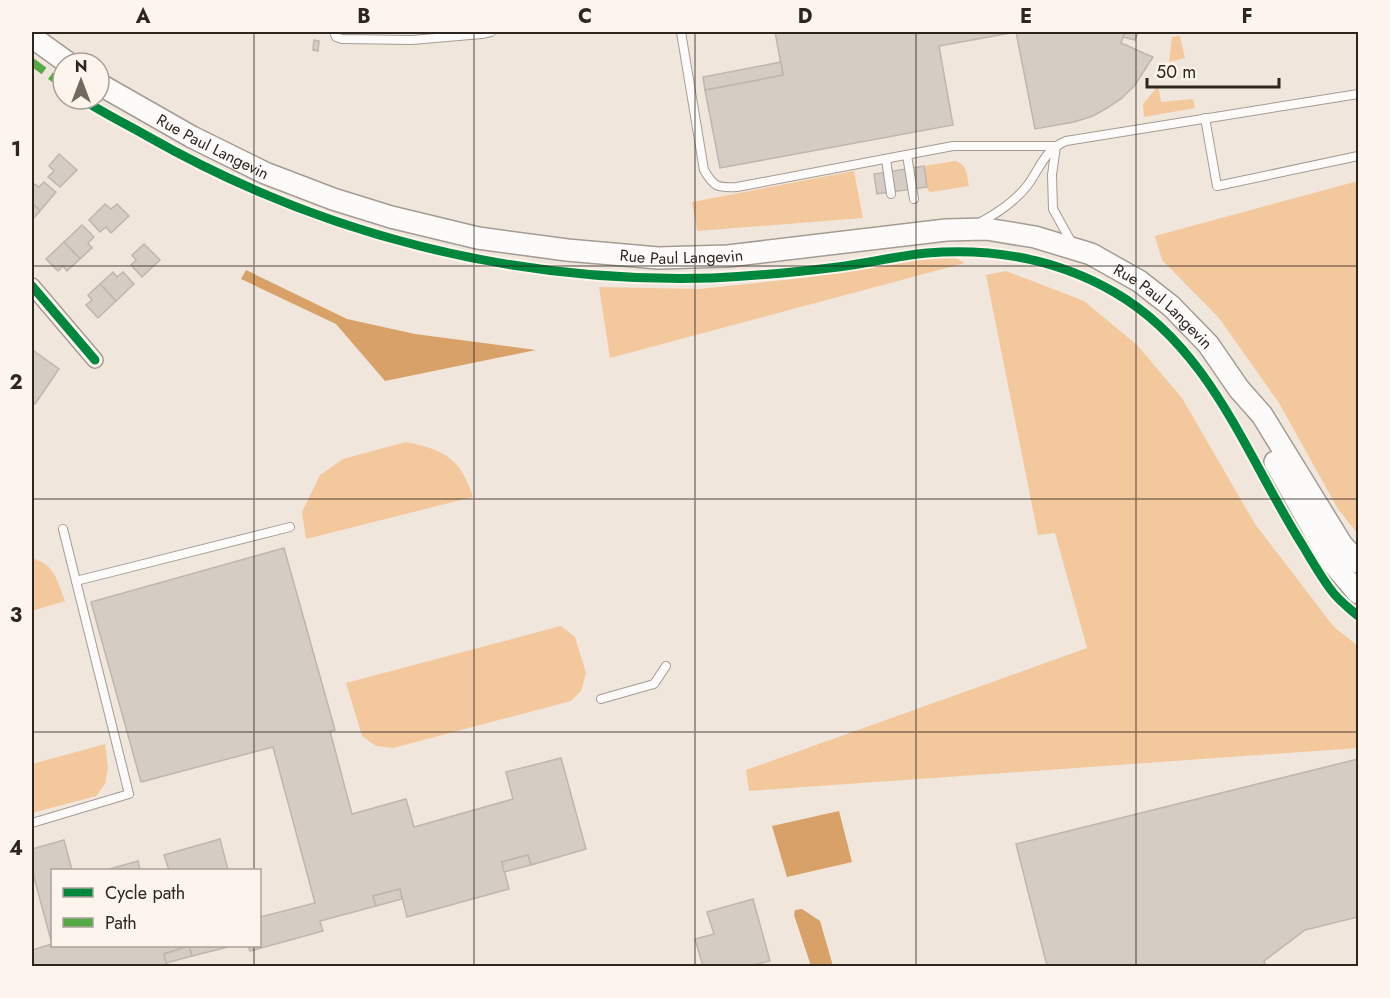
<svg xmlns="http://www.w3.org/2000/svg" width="1390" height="998" viewBox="0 0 1390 998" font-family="Jost,sans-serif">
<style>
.green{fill:#f3c89d}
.water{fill:#d7a168}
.building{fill:#d5ccc4;stroke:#bfb6ae;stroke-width:1.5}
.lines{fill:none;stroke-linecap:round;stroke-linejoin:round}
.lane-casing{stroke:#a49b93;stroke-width:10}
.street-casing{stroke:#a49b93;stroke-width:18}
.secondary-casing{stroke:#a49b93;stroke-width:24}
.lane{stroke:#fdfbfa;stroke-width:8}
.street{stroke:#fdfbfa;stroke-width:15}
.secondary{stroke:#fdfbfa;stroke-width:21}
.quiet{stroke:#54aa43;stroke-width:8;stroke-dasharray:15 8;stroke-linecap:butt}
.cycleway-casing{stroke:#fdf5ed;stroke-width:13}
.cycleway{stroke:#00873e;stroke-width:9}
.grid{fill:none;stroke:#2d251e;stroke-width:1.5;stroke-opacity:0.55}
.labels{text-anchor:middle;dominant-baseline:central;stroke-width:4.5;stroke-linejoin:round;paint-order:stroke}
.street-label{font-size:16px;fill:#2d251e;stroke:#fdf5ed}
.neatline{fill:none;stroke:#2d251e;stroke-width:2}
.grid-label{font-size:20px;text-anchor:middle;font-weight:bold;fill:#2d251e}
</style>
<rect width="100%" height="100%" fill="#f1e6db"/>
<!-- green -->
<g class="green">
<path d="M1180 36 1185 58 1169 62 1172 37Z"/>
<path d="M1158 86 1161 102 1193 99 1195 108 1144 117 1143 104Z"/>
<path d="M955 161C967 164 967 175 969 186L932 192 928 191 924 166Z"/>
<path d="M854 171 863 218 697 231 692 202Z"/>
<path d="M1358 181V534L1338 509 1279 403 1219 318 1162 260 1155 236Z"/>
<path d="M949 255 965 263 610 358 599 287 699 289 803 278Z"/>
<path d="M1006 271 1084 301 1137 345 1182 398 1255 524 1334 627 1358 646V748L749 791 746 770 1087 648 1055 533 1038 535 986 275Z"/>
<path d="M406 442C445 450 460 458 473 497L306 539 302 512 320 475 343 459Z"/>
<path d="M32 558C55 565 57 580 65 601L32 611Z"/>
<path d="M561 626 575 637 586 673 581 691 571 701 393 748 376 746 362 736 346 683Z"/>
<path d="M105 744 108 768 105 784 96 796 32 813V764Z"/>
</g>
<!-- water -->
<g class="water">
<path d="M246 270 347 319 415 334 536 350 385 381 336 324 241 279Z"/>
<path d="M839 811 852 862 787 877 772 826Z"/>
<path d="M802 909 820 921 833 966H811L794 915 795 910Z"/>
</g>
<!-- building -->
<g class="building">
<path d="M775 32H1016L939 46 953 125 720 168 705 90 783 75Z"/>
<path d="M1016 32H1125L1121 43 1153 57 1135 85 1121 99 1107 108 1093 116 1074 122 1035 129Z"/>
<path d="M1125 32H1138L1135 40 1123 37Z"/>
<path d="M314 40 319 41 318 51 313 50Z"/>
<path d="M781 62 783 75 705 90 703 77Z"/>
<path d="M59 154 77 170 60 187 48 177 54 171 49 166Z"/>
<path d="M924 166 927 187 877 194 874 174Z"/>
<path d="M44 182 56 192 40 211 32 203V186L34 184 39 187Z"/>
<path d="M32 203 40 211 32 220Z"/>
<path d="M105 204 111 209 117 204 129 216 111 233 106 227 100 232 89 220Z"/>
<path d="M82 225 94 237 88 243 92 248 80 259 64 242Z"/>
<path d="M64 242 80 259 67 271 63 266 58 271 46 259Z"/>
<path d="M144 244 160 260 142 277 131 265 136 260 132 255Z"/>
<path d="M113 272 117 277 123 272 134 284 116 301 100 284Z"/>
<path d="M100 284 116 301 98 318 86 305 92 300 88 295Z"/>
<path d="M34 351 59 369 35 404 32 401V354Z"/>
<path d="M284 548 335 730 330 731 352 814 406 799 414 827 513 799 506 772 561 758 586 849 531 865 528 855 502 862 509 889 407 917 400 889 373 896 376 906 320 921 323 931 250 951 248 946H260V917L315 903 273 747 141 782 91 602Z"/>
<path d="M1358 759V917L1305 930 1264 961 1266 966H1047L1016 844Z"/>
<path d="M220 839 228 870H169L164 855Z"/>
<path d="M64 840 72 870H52V946H232L192 956 189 946 164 954 167 966H32V950L52 944 32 870V849Z"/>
<path d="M528 855 531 865 504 872 502 862Z"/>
<path d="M138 861 140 870H106Z"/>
<path d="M400 889 402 899 376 906 373 896Z"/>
<path d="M753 899 770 961 749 966H703L695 939 714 934 707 912Z"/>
<path d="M189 946 192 956 166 963 164 954Z"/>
</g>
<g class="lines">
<!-- lane casing -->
<g class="lane-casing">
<g id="lane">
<path d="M334 32 336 37 342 39 412 40 482 34 491 32"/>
<path d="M681 32 704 170C714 187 717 188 737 187L953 146H1056"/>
<path d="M1205 118 1217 186 1358 156"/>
<path d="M1056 146 1052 175 1053 209 1073 245"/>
<path d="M907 155 914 199"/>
<path d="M886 159 891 194"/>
<path d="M979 223C996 214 1015 201 1027 186 1040 169 1044 150 1066 141L1358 94"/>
<path d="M76 581 290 527"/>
<path d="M601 699 654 684 666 666"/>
<path d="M32 823 129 794 63 529"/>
</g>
</g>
<!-- street casing -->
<g class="street-casing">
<path id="street" d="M32 286 95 360"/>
</g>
<!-- secondary casing -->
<g class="secondary-casing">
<g id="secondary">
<path d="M32 37 68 63"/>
<path id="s1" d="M99 84 192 137 265 173 333 199 391 217 478 238 567 250 658 258 728 256 946 230 986 229 1035 237 1091 254 1139 281 1171 306 1208 344 1239 389 1262 415 1342 545 1358 562"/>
<path d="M1275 462 1331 561 1358 593"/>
</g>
</g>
<!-- lane -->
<use href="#lane" class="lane"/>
<!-- street -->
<use href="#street" class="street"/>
<!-- secondary -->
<use href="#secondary" class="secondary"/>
<!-- quiet -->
<path class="quiet" d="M32 62 63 85"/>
<!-- cycleway casing -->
<g class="cycleway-casing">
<g id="cycleway">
<path d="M82 99C103 113 126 124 147 136 319 234 514 284 712 278 754 276 797 272 838 267 868 263 897 256 927 253 992 248 1057 259 1114 292 1211 348 1246 456 1303 546 1312 561 1321 577 1331 590 1338 600 1349 608 1358 616"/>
<path d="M32 286 95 360"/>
</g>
</g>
<!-- cycleway -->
<use href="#cycleway" class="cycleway"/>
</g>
<!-- grid -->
<path class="grid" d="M254 32V870M474 32V966M695 32V966M916 32V966M1136 32V966M32 266H1358M32 499H1358M32 732H1358M254 946V966"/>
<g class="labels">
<!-- street labels -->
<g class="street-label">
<text stroke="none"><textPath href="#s1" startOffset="130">Rue Paul Langevin</textPath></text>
<text stroke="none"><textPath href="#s1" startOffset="616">Rue Paul Langevin</textPath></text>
<text stroke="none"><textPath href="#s1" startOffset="1120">Rue Paul Langevin</textPath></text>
</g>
</g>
<!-- border -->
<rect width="1390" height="998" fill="none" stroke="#fdf5ed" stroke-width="66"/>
<!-- legend -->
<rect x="51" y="869" width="210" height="78" fill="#fdf5ed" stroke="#aaa29a" stroke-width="1.5"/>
<rect x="63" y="888" width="30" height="9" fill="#00873e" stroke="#aaa29a" stroke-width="1.5"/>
<text x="105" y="899" font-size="18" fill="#2d251e">Cycle path</text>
<rect x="63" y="918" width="30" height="9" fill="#54aa43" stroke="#aaa29a" stroke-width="1.5"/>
<text x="105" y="929" font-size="18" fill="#2d251e">Path</text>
<!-- north arrow -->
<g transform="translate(81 81)"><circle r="28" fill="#fdf5ed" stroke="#aaa29a" stroke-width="1.5"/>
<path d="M0-4.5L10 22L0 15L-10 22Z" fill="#726960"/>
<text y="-9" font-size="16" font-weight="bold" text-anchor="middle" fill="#2d251e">N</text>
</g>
<!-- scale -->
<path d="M1147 78v9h132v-9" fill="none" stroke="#2d251e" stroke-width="3"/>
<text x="1156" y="78" font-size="18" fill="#2d251e" stroke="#fdf5ed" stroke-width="4.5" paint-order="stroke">50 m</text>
<rect x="33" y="33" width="1324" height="932" class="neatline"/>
<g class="grid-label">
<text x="143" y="23">A</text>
<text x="364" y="23">B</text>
<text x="585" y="23">C</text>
<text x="805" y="23">D</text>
<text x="1026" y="23">E</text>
<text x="1247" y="23">F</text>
<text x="16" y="156">1</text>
<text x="16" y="389">2</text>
<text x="16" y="622">3</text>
<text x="16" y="855">4</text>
</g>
</svg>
